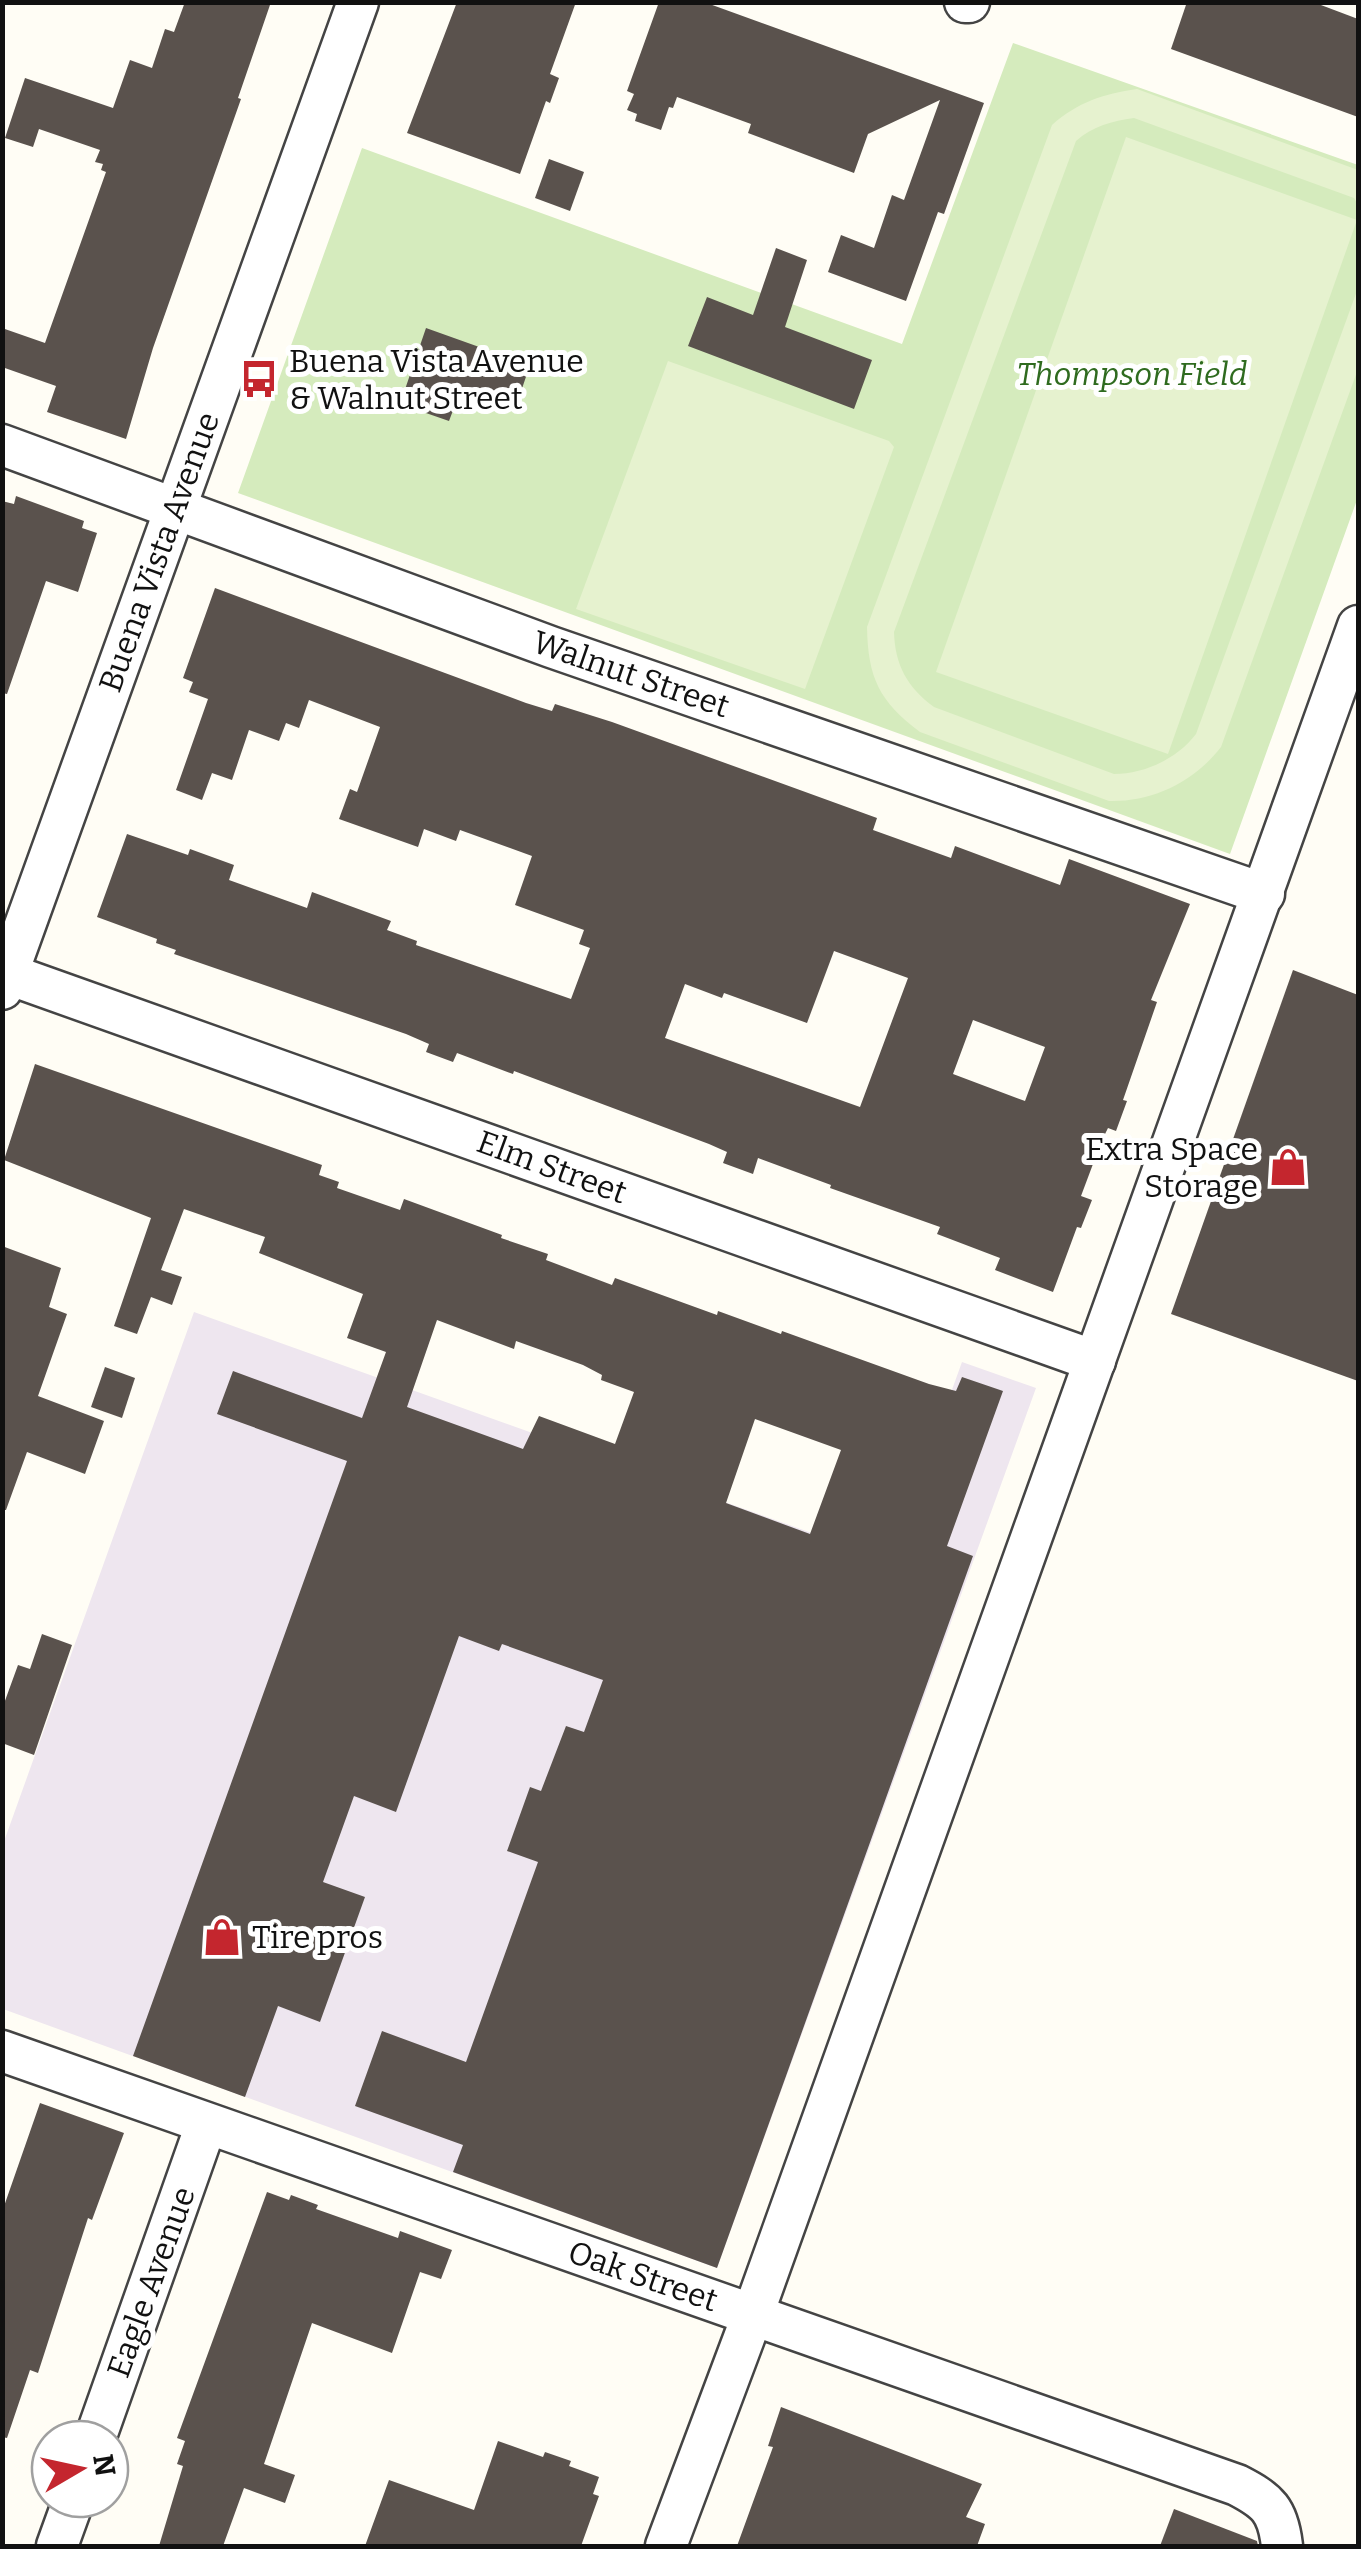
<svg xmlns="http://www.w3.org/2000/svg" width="1361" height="2549" viewBox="0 0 1361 2549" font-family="Bitter,serif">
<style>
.industrial{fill:#eee6ef}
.green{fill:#d5ebbd}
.pitch{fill:#e6f2cf}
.building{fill:#5a524d;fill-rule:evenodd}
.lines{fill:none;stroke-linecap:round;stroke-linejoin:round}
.minor-casing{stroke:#444;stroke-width:45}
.minor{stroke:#fff;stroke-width:40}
.labels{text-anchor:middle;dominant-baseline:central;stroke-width:10;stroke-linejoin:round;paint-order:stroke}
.poi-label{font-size:32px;fill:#111;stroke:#fff;text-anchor:start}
.park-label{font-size:32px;font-style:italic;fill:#2f6b1f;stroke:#fff}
.street-label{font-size:32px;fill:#111;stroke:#fff}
</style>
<rect width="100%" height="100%" fill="#fffdf5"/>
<!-- industrial -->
<path class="industrial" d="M194 1312 890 1561 962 1362 1036 1388 717 2268 3 2009 2 1847Z"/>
<!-- green -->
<path class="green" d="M1013 43 1358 165V497L1230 854 238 493 362 148 902 344Z"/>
<!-- pitch -->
<g class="pitch">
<path d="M1137 89 1358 170V205L1354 198 1134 118C1112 121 1093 126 1076 141L894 632C895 665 907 687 934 707L1114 774C1145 774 1178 758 1196 734L1358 288V369L1221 747C1194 782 1153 802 1109 801L920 732C879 701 868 678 867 627L1052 125C1078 102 1103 94 1137 89Z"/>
<path d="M1126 137 1357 220 1168 754 936 672Z"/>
<path d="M668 361 889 441 894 447 805 689 576 609Z"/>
</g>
<!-- building -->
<g class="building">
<path d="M185 2H271L238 98 241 99 153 348 126 439 47 412 56 386 2 367V328L45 343 106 172 101 170 103 164 95 162 100 150 39 129 33 147 5 138 25 78 113 108 130 60 152 68 165 29 174 32Z"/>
<path d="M457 2H576L550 74 559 78 550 103 546 101 520 174 407 133Z"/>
<path d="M659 2H704L984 103 944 214 938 212 906 301 828 272 841 235 874 248 892 195 904 200 940 100 868 134 854 173 748 133 751 124 677 97 673 108 669 107 661 130 635 121 637 114 627 110 634 94 627 91Z"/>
<path d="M1187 2H1313L1358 19V117L1171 49Z"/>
<path d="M549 159 584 172 570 211 535 198Z"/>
<path d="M776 248 807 260 785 327 872 360 854 409 688 346 707 297 753 315Z"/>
<path d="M426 328 530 365 514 412 460 392 449 421 400 404Z"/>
<path d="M16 496 84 521 82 528 97 533 78 592 46 581 7 694 2 693V501L14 504Z"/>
<path d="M215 588 526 703 552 711 555 704 612 722 877 818 873 830 951 858 955 846 1060 885 1069 859 1190 904 1151 1000 1157 1002 1123 1100 1127 1101 1116 1131 1108 1128 1102 1140 1081 1196 1092 1200 1081 1228 1077 1227 1053 1292 995 1270 1000 1258 937 1234 940 1227 830 1188 831 1185 758 1158 753 1174 723 1163 727 1152 709 1144 514 1071 513 1074 457 1053 453 1062 426 1052 429 1044 406 1034 174 954 176 950 156 943 157 939 97 917 127 834 188 855 190 849 234 865 229 880 307 908 312 892 391 921 387 930 417 941 416 945 571 999 590 948 579 944 584 930 515 905 532 856 460 830 456 841 424 829 418 847 339 819 350 789 357 792 380 727 309 700 299 728 286 723 279 741 249 730 232 780 212 773 202 800 176 790 208 699 189 692 193 682 183 678ZM834 951 908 978 860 1107 665 1038 685 984 722 998 724 993 807 1023ZM973 1020 1045 1047 1025 1101 953 1074Z"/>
<path d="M1293 970 1358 995V1381L1171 1314Z"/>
<path d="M35 1064 322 1165 319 1175 339 1182 337 1188 400 1210 404 1199 502 1235 501 1238 548 1254 546 1260 612 1285 615 1278 717 1315 718 1311 781 1334 782 1331 929 1384 956 1391 962 1377 1003 1391 947 1546 973 1556 717 2268 453 2172 463 2145 355 2106 382 2031 466 2062 538 1862 507 1851 530 1787 541 1791 566 1726 584 1732 603 1680 502 1644 499 1651 459 1636 396 1812 354 1796 323 1882 365 1897 320 2022 278 2006 245 2097 133 2056 347 1461 217 1414 233 1371 362 1418 386 1352 347 1338 363 1294 259 1253 265 1237 184 1209 161 1270 182 1277 172 1305 151 1297 137 1334 114 1326 151 1218 4 1160ZM437 1320 514 1349 516 1341 583 1365 602 1375 601 1380 634 1392 615 1444 539 1416 523 1449 407 1407ZM755 1419 841 1450 810 1534 726 1503Z"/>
<path d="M2 1246 61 1268 49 1307 67 1314 38 1396 104 1421 85 1474 27 1452 6 1510H2Z"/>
<path d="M105 1367 135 1378 122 1418 91 1407Z"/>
<path d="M42 1634 72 1645 34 1755 2 1743V1709L18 1665 30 1669Z"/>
<path d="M40 2103 124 2133 92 2220 88 2218 38 2373 30 2370 7 2438 2 2437V2212Z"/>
<path d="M267 2192 289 2200 291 2195 318 2205 316 2209 398 2238 400 2231 452 2250 441 2279 420 2272 392 2353 312 2323 264 2464 295 2475 285 2503 244 2488 223 2546H159L183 2466 177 2464 185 2441 177 2438Z"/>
<path d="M781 2407 982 2484 966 2517 985 2524 977 2546H737L773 2447 768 2446Z"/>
<path d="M498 2441 543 2457 545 2452 571 2461 569 2466 599 2477 593 2494 599 2496 581 2546H365L389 2480 474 2510Z"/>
<path d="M1174 2509 1257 2541 1258 2546H1160Z"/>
</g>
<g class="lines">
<!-- minor casing -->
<g class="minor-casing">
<g id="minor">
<path d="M965 2H969"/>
<path d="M2 445 551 647 1264 894"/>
<path d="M8 974 1095 1361"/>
<path d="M2 989 358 2"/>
<path d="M2 2051 1237 2485C1268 2501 1278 2510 1282 2546"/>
<path d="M95 2439 206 2125"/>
<path d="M57 2546 74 2499"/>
<path d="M666 2546 753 2314 1358 626"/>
</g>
</g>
<!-- minor -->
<use href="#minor" class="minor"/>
</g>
<!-- icons -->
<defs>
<g id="bus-bare" transform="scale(3)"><path d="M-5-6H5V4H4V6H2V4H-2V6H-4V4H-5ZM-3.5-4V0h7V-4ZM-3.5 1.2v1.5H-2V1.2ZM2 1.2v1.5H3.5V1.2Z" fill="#c4262e" stroke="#fff" stroke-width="2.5" paint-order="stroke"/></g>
<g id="shop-bare" transform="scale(3)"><path d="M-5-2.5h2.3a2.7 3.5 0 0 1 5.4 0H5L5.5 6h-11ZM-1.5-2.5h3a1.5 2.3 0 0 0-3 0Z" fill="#c4262e" stroke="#fff" stroke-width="2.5" paint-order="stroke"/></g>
</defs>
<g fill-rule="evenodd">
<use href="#bus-bare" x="259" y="379"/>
<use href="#shop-bare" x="1288" y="1167"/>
<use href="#shop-bare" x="222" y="1937"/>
</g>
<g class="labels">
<!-- poi labels -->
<g class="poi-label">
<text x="289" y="361">Buena Vista Avenue<tspan x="289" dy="37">&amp; Walnut Street</tspan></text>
<text x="1258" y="1149" text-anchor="end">Extra Space<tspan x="1258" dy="37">Storage</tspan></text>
<text x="252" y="1937">Tire pros</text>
</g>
<!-- park labels -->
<g class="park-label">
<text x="1132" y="374">Thompson Field</text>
</g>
<!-- street labels -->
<g class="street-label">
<text transform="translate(159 552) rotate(-70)">Buena Vista Avenue</text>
<text transform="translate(631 674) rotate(19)">Walnut Street</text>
<text transform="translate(552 1167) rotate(20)">Elm Street</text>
<text transform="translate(643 2276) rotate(19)">Oak Street</text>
<text transform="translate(151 2282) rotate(-70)">Eagle Avenue</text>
</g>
</g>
<!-- border -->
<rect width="1361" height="2549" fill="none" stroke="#111111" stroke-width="10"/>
<!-- north arrow -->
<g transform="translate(80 2469) rotate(81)"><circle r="48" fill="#ffffff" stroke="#a0a0a0" stroke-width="2.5"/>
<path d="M0-8L18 38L0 25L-18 38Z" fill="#c4262e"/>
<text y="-15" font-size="28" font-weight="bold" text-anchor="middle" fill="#111111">N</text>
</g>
</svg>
